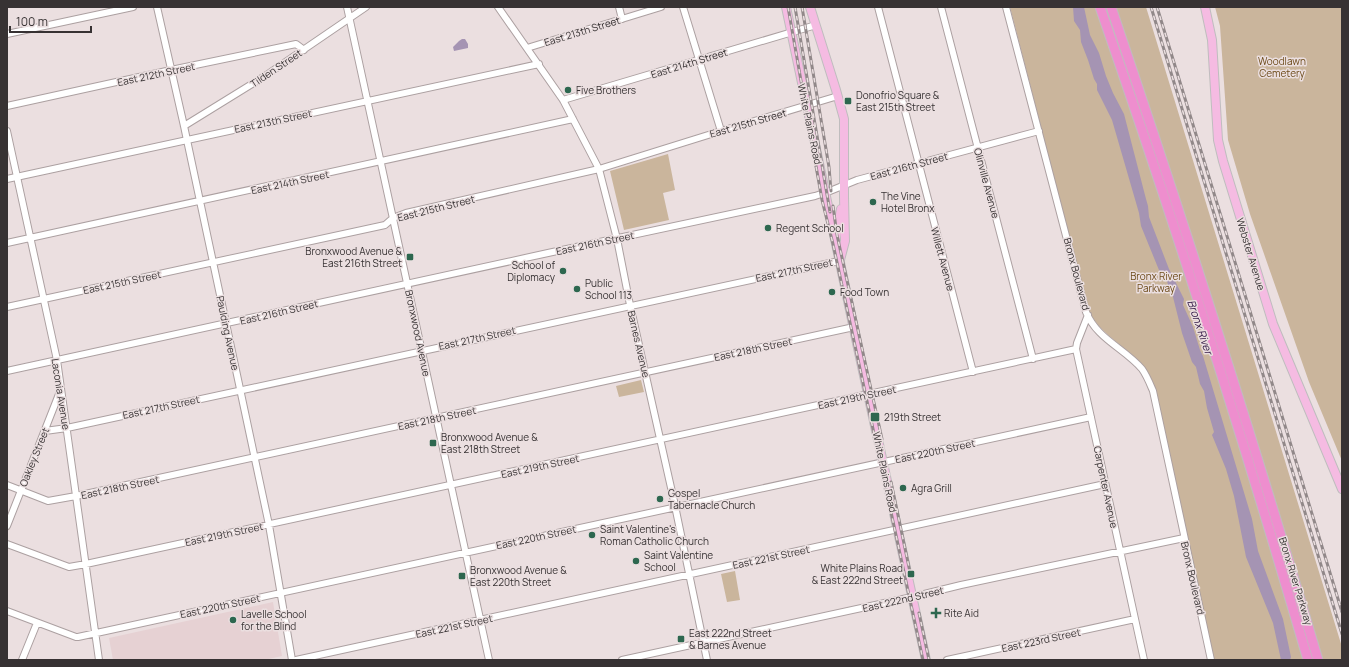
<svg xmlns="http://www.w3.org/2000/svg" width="1349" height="667" font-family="Manrope,sans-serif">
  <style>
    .built { fill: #e6d1d3 }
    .green { fill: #cab59c }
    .water { fill: #a594b3 }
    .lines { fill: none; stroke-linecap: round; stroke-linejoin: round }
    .minor-casing { stroke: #aca0a1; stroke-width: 8 }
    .major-casing { stroke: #bfbdbe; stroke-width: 10 }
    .highway-casing { stroke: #bfbdbe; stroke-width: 11 }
    .minor { stroke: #fff; stroke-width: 6 }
    .major { stroke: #f5bbe2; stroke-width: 8 }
    .highway { stroke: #ee8ece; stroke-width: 9 }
    .rail-casing { stroke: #918889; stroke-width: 3 }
    .rail { stroke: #ebdfe0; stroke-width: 1.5; stroke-dasharray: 4.5; stroke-linecap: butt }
    .poi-dot { fill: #2d674f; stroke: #ebdfe0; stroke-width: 1.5 }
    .labels { text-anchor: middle; stroke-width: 3; stroke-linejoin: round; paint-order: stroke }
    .street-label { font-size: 10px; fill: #373233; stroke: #ebdfe0 }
    .park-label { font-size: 10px; fill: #6d4b1a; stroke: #ebdfe0 }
    .poi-label { font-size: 10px; fill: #373233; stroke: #ebdfe0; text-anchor: start }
    .water-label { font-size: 11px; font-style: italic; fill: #3a214c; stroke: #ebdfe0 }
  </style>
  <rect width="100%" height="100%" fill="#ebdfe0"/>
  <path class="built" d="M273 602 282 656 264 660H113L109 638Z"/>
  <path class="green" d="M1010 7H1146L1342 647V660H1214L1147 372C1143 367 1138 361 1133 356 1117 341 1097 330 1088 309Z
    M1215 7H1342V461L1309 382 1250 214 1228 140 1220 26Z
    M668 154 675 190 663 193 669 220 624 230 610 171Z
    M641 380 644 392 619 397 616 386Z
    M735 571 740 600 727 602 721 574Z"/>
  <path class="water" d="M1073 7H1084L1090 35 1099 53 1106 76 1113 93 1124 114 1146 199 1148 206 1149 217 1169 269 1184 299 1183 305 1193 327 1200 350 1203 356 1252 519 1258 551 1283 619 1291 657 1290 660H1281L1273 623 1246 557 1234 496 1226 469 1212 435 1214 432 1207 408 1204 391 1200 384 1196 367 1192 362 1182 333 1173 297 1170 292 1167 281 1161 275 1141 226 1139 213 1112 120 1097 90V84L1094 79 1088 60 1081 42 1080 30 1074 21Z
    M462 39H465L468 44V48L454 51 453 47 459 41Z"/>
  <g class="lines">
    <defs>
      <path id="minor" d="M157 7 184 126 269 525 292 660
        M347 7 489 660
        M498 7 563 100 599 169 617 239 630 305 674 501 707 660
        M619 7 622 19
        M683 7 721 131
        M878 7 973 372
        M941 7 1033 359
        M1006 7 1086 312C1097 339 1124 348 1142 369 1147 376 1150 384 1153 391L1211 660
        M7 34 133 7
        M527 48 661 7
        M563 100 816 25
        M7 106 171 70 296 44 304 50
        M184 126 265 76 366 7
        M7 131 57 360 99 660
        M7 179 539 64
        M7 243 573 119
        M7 307 385 225 393 218 406 213 599 169 721 131 838 96
        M1088 315 1077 343 1076 349 1144 660
        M7 371 548 253 815 196 830 191 857 180 1039 131
        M45 431 67 428 839 261
        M7 485 48 501 76 496 854 327
        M7 526 61 389
        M7 544 69 567 86 564 1076 349
        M7 611 76 637H78L1091 417
        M22 660 37 623
        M296 660 1105 484
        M622 660 912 597 961 585 1184 538
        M947 660 1135 619"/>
      <path id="major" d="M786 7 858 348 926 660
        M810 7 836 90 844 119V197L845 241 840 260
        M1205 7 1212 40 1218 140 1223 161 1273 324 1342 489
        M836 237 841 209"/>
      <path id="highway" d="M1100 7C1175 223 1244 441 1308 660
        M1111 7C1184 223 1254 441 1318 660"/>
    </defs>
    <use href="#minor" class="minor-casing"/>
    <use href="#major" class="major-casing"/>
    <use href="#highway" class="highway-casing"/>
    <use href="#minor" class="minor"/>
    <use href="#major" class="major"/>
    <use href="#highway" class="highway"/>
    <defs>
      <path id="rail" d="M788 7 822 200 833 244 923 660
        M795 7 830 212
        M802 7 829 167 831 191
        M1151 7 1342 634
        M1157 7 1342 612
        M833 206 837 235 882 439
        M891 482 910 572
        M919 613 929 660"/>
    </defs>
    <use href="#rail" class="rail-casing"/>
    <use href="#rail" class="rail"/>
  </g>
  <g class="poi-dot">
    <circle cx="568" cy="90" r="4"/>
    <rect x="844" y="97" width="8" height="8" rx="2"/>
    <circle cx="873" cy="202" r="4"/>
    <circle cx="768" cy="228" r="4"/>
    <rect x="406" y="253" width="8" height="8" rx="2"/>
    <circle cx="563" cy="271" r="4"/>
    <circle cx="577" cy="289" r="4"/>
    <circle cx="832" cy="292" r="4"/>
    <rect x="870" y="412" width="10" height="10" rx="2"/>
    <rect x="429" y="439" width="8" height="8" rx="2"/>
    <circle cx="903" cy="488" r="4"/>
    <circle cx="660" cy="499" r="4"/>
    <circle cx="592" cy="535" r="4"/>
    <circle cx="636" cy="561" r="4"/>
    <rect x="907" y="570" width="8" height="8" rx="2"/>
    <rect x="458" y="572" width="8" height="8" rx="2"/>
    <path d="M934 607h4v4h4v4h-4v4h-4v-4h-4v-4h4z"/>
    <circle cx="233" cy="620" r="4"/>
    <rect x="677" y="635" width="8" height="8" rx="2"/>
  </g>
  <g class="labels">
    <g class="street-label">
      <text transform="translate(582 31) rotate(-17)" y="4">East 213th Street</text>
      <text transform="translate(689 63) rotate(-17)" y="4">East 214th Street</text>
      <text transform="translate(276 68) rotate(-34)" y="4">Tilden Street</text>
      <text transform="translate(156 74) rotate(-12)" y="4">East 212th Street</text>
      <text transform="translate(273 121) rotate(-12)" y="4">East 213th Street</text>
      <text transform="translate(748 123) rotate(-16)" y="4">East 215th Street</text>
      <text transform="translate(810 124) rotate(78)" y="4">White Plains Road</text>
      <text transform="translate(909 166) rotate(-15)" y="4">East 216th Street</text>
      <text transform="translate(290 182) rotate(-12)" y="4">East 214th Street</text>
      <text transform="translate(987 183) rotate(75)" y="4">Olinville Avenue</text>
      <text transform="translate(436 208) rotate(-14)" y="4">East 215th Street</text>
      <text transform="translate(595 243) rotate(-12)" y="4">East 216th Street</text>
      <text transform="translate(1251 254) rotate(73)" y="4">Webster Avenue</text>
      <text transform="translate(943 259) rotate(75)" y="4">Willett Avenue</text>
      <text transform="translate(794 270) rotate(-12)" y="4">East 217th Street</text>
      <text transform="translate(1077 274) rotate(75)" y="4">Bronx Boulevard</text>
      <text transform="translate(122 282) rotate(-12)" y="4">East 215th Street</text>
      <text transform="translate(279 312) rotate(-13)" y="4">East 216th Street</text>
      <text transform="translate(228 333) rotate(78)" y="4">Paulding Avenue</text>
      <text transform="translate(418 333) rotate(78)" y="4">Bronxwood Avenue</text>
      <text transform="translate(477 338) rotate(-12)" y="4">East 217th Street</text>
      <text transform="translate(639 344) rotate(77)" y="4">Barnes Avenue</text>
      <text transform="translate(753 349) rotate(-12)" y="4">East 218th Street</text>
      <text transform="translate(61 394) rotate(81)" y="4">Laconia Avenue</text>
      <text transform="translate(857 397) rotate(-12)" y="4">East 219th Street</text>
      <text transform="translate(161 407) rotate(-12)" y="4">East 217th Street</text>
      <text transform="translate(437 418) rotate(-12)" y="4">East 218th Street</text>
      <text transform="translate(935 451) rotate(-12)" y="4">East 220th Street</text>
      <text transform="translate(34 457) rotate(-68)" y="4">Oakley Street</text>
      <text transform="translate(540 466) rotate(-12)" y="4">East 219th Street</text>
      <text transform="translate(885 472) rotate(78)" y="4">White Plains Road</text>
      <text transform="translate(120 487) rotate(-12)" y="4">East 218th Street</text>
      <text transform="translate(1106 487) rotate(78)" y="4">Carpenter Avenue</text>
      <text transform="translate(224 534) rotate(-12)" y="4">East 219th Street</text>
      <text transform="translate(536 537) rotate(-12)" y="4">East 220th Street</text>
      <text transform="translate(771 557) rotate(-12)" y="4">East 221st Street</text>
      <text transform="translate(1193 578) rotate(77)" y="4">Bronx Boulevard</text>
      <text transform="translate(1296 581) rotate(73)" y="4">Bronx River Parkway</text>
      <text transform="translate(903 599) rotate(-13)" y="4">East 222nd Street</text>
      <text transform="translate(220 606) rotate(-12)" y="4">East 220th Street</text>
      <text transform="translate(454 626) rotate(-12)" y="4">East 221st Street</text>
      <text transform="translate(1041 640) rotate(-12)" y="4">East 223rd Street</text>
    </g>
    <g class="park-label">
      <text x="1282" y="65">Woodlawn<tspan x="1282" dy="12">Cemetery</tspan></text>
      <text x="1156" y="280">Bronx River<tspan x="1156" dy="12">Parkway</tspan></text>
    </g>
    <g class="poi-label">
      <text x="576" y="94">Five Brothers</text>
      <text x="856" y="99">Donofrio Square &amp;<tspan x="856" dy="12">East 215th Street</tspan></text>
      <text x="881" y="200">The Vine<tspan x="881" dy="12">Hotel Bronx</tspan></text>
      <text x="776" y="232">Regent School</text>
      <text x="402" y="255" text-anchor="end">Bronxwood Avenue &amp;<tspan x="402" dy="12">East 216th Street</tspan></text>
      <text x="555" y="269" text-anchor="end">School of<tspan x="555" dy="12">Diplomacy</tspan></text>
      <text x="585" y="287">Public<tspan x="585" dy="12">School 113</tspan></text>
      <text x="840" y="296">Food Town</text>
      <text x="884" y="421">219th Street</text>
      <text x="441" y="441">Bronxwood Avenue &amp;<tspan x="441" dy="12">East 218th Street</tspan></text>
      <text x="911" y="492">Agra Grill</text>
      <text x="668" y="497">Gospel<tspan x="668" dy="12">Tabernacle Church</tspan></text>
      <text x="600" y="533">Saint Valentine's<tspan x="600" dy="12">Roman Catholic Church</tspan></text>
      <text x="644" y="559">Saint Valentine<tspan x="644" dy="12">School</tspan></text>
      <text x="903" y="572" text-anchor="end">White Plains Road<tspan x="903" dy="12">&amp; East 222nd Street</tspan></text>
      <text x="470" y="574">Bronxwood Avenue &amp;<tspan x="470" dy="12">East 220th Street</tspan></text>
      <text x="944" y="617">Rite Aid</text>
      <text x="241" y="618">Lavelle School<tspan x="241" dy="12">for the Blind</tspan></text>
      <text x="689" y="637">East 222nd Street<tspan x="689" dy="12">&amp; Barnes Avenue</tspan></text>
    </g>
    <g class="water-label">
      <text transform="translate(1200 327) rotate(71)" y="4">Bronx River</text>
    </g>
  </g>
  <rect width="1349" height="667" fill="none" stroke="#373233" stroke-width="16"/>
  <path d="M10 26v6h81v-6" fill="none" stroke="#373233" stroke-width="2"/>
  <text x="16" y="26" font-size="12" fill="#373233" stroke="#ebdfe0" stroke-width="3" paint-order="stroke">100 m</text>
</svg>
